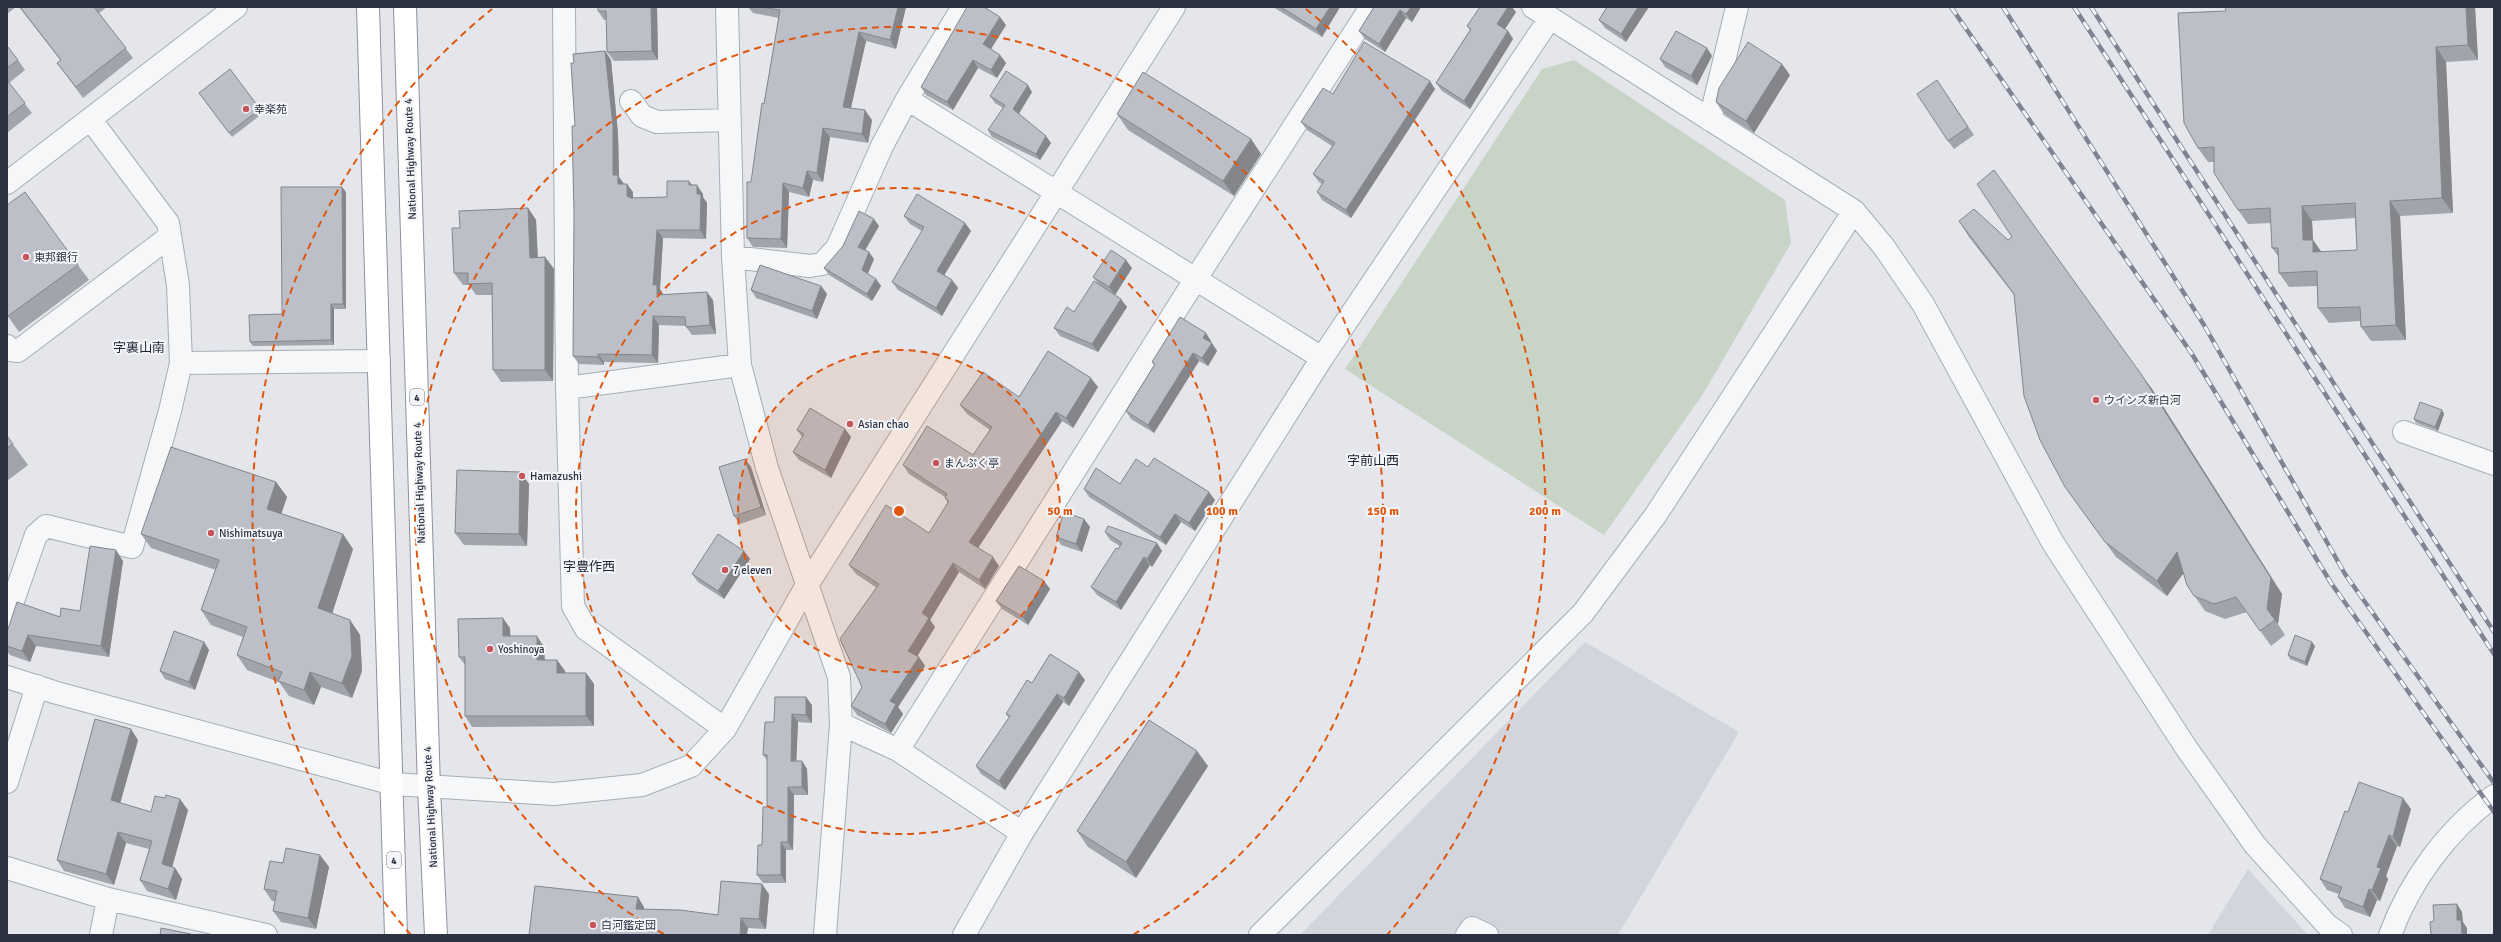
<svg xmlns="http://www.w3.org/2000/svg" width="2501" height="942" font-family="Signika,'Noto Sans JP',sans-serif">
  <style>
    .built { fill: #d2d5dc }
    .green { fill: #c8d4c6 }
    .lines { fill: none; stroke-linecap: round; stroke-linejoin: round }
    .minor-casing { stroke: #a9acb5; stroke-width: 24 }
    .highway-casing { stroke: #8d92a0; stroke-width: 24 }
    .minor { stroke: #f6f7f9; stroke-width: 22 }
    .highway { stroke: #fff; stroke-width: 22 }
    .rail-casing { stroke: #7f8493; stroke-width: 4.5 }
    .rail { stroke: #f4f5f8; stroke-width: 3; stroke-dasharray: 9; stroke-linecap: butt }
    .wall { fill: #a2a4ab; fill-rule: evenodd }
    .shaded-wall { fill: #84868b }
    .building { fill: #bcbfc7; stroke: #84868b; fill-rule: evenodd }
    .ring { fill: none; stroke: #df570f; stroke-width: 2; stroke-dasharray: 7 5 }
    .poi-dot { fill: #c4555a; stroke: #f4f5f8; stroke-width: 1.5 }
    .labels { text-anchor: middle; stroke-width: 4; stroke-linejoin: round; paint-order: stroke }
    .shield { fill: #f4f5f8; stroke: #696c79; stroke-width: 1 }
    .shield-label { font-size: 10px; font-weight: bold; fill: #2d3242 }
    .poi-label { font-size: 11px; fill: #2d3242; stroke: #f4f5f8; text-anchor: start }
    .street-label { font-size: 11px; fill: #2d3242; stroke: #f4f5f8 }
    .quarter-label { font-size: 13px; fill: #1f2333; stroke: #f4f5f8 }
    .centre { fill: #df570f; stroke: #f4f5f8; stroke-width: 2 }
    .ring-label { font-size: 12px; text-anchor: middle; font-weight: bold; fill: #df570f; stroke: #f4f5f8; stroke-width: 4; stroke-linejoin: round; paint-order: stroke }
  </style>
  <rect width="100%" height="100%" fill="#e4e6eb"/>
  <path class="built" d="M1585 642 1739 732 1618 935H1300Z
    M2248 869 2308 935H2208Z"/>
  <path class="green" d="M1574 60 1785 200 1791 243 1703 394 1604 535 1345 369 1542 69Z"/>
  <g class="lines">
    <defs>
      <path id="minor" d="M564 7 567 388 573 606 586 629 725 729
        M727 7 733 257 740 365 767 468 839 677 841 724 825 935
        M1533 7 1854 211 1884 247 1923 304 2053 543 2187 749 2255 845 2327 925 2341 935
        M907 99 1322 358
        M631 101 642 116 657 122 730 120
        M1710 120 1737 7
        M7 183 236 7
        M733 257 810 266 822 264 837 248 882 146 907 99 963 7
        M7 346 10 350 18 351 169 237
        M181 363 379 361
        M567 388 740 365
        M2404 432 2494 464
        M7 618 36 535 46 526 132 547 170 411 181 363 178 285 168 223 91 120
        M7 677 57 693 393 784 554 794 642 785 691 766 725 729 807 585 1174 7
        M841 724 898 750 1022 833
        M898 750 1195 280 1371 7
        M7 782 37 686
        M7 868 108 899 266 935
        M101 935 108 899
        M964 935 1022 833 1322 358 1550 18
        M1260 935 1583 613 1655 516 1854 211
        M1467 935 1472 928 1487 935
        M2390 935C2410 881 2447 830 2494 796"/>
      <path id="highway" d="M368 7 396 935
        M405 7 429 788 436 935"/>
    </defs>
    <use href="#minor" class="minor-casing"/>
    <use href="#highway" class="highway-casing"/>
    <use href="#minor" class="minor"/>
    <use href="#highway" class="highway"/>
    <defs>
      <path id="rail" d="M1951 7 2192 354 2331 583 2494 812
        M2003 7 2204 325 2345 574 2494 783
        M2074 7 2494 654
        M2091 7 2494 632"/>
    </defs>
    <use href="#rail" class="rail-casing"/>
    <use href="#rail" class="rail"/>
  </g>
  <path class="wall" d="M7 7H16L7 14Z
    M19 7H107L99 13 133 58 83 98 57 63 61 61Z
    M657 7 658 60 614 61 607 52V20H604L598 11Z
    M748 7H906L896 49 866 41 851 108 872 120 868 143 830 137 823 182 813 180 809 197 789 192 787 248 753 247 747 238 751 182 764 104 779 18 753 13Z
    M1273 7H1340L1322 37Z
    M1374 7H1421L1412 22 1406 18 1385 52 1365 39 1359 31Z
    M1607 7 1626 42 1605 28 1599 20Z
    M2475 7 2478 60 2446 62 2453 213 2400 216 2406 340 2371 341 2361 327 2360 321 2329 323 2318 308 2317 286 2289 287 2279 273 2278 256 2272 248 2271 223 2248 224 2238 210 2214 162H2208L2198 148 2226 11ZM2355 218 2357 250 2321 252 2313 240 2312 221Z
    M1516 12 1505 29 1508 31 1513 39 1470 109 1442 91 1436 83 1470 30 1467 26Z
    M1006 25 991 49 1000 55 1006 63 997 78 978 68 953 110 926 95 921 87Z
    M7 47 18 60 25 70 9 83 32 113 7 133Z
    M605 51 611 60 618 134 619 177 624 184 633 192V198L667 197 692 185 703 194V197L707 203 706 239 663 238 660 289 663 294V295L713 300 716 334 692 335 686 327V326L659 325 658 363 604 362V365L579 364 573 356 575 126 574 63Z
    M1712 56 1697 85 1665 67 1660 59Z
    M230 69 263 113 232 137 199 93Z
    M1790 75 1754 133 1724 114 1716 102Z
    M1937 80 1974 135 1954 149 1948 141Z
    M1435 89 1351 218 1322 200 1317 192 1322 184 1319 182 1313 174 1332 146 1307 130 1301 122 1333 94Z
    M1032 92 1019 114 1051 143 1040 160 992 137 988 130 1003 108 995 103 990 96Z
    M1117 114 1251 139 1261 154 1234 196 1128 130Z
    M346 192V309H334V345L253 346 250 342 282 314Z
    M7 205 78 265 89 280 19 332 7 315Z
    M528 208 536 220 538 257H545L554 269 553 381 501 382 493 370 492 295H476L469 285H463L454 273Z
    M904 216 965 223 971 231 944 275 952 280 958 288 942 316 898 290 892 282 922 231 910 224Z
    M1959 221 2152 389 2282 594 2278 624 2285 635 2271 646 2247 612 2225 619 2205 611 2187 585 2183 573 2167 596 2116 557 2076 502 2014 295 1969 237Z
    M879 226 865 250 874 259 868 274 876 279 881 286 872 301 829 275 824 268Z
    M1132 268 1115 295 1127 307 1098 352 1060 336 1054 328 1074 312 1099 285 1093 277Z
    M821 286 827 294 817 319 756 298 751 290Z
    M1211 341V343L1217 351 1208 366 1199 361 1154 433 1131 419 1126 411 1154 365 1152 362Z
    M1098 387 1073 428 1062 421 978 548 999 566 985 589 959 572 930 620 935 627 917 656 919 657 925 666 898 707 903 714 891 733 857 715 851 706 862 687 877 588 856 574 849 565 929 533 948 503 945 498V497L909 474 903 465 973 455 990 430 967 414 960 405Z
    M2442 410 2444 414 2438 431 2416 423 2414 419Z
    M845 429 851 437 831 478 799 460 793 452 802 437 797 430Z
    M7 436 28 465 7 481Z
    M745 459 751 467 766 515 740 524 734 516Z
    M1148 467 1215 500 1195 531 1181 522 1166 545 1089 497 1084 489 1120 484Z
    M520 472 529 484 527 546 464 545 455 533Z
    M276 482 287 497 281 513 353 549 332 614 350 620 360 635 362 671 352 698 321 687 314 705 289 696 279 682 247 670 237 655 243 637 211 625 201 610 216 570 151 548 141 534Z
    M1084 519 1090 527 1082 552 1061 545 1056 537Z
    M1105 532 1162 551 1152 567 1150 565 1121 610 1097 595 1091 587 1120 546 1110 540Z
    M744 551 750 559 724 599 698 582 692 574Z
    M123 561 109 657 36 646 30 662 10 655 7 651V632L80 611Z
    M1044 581 1050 589 1028 625 1002 609 996 601Z
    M510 628V636L544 647 545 660H557L565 671V673H586L594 684V726L472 727 465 716V665L459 657Z
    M204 642 209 650 195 690 165 679 160 671Z
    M2315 646 2307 666 2290 659 2288 655Z
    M1085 680 1069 706 1063 702 1005 790 981 774 976 766 1009 718 1006 714 1032 683Z
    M812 705V723L798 722 796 761H802L807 769 808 795H794L793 850H786V883H763L757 875 767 807V760L763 755 774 722Z
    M138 740 120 803 151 812 188 810 172 867 175 868 182 879 176 900 147 891 140 880 149 849 126 843 114 885 64 871 57 860Z
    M1208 766 1136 878 1088 847 1077 831Z
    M2411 809 2400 847 2397 846 2386 876 2388 879 2380 901 2377 900 2370 917 2345 908 2338 897 2339 894 2327 890 2320 879 2348 812Z
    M320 855 329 867 316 929 281 922 273 911 275 901H272L264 889 283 863Z
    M769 894 766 929 748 928 529 935 644 907V909L718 915Z"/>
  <path class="shaded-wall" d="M651 7H657L658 60 652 51Z
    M898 7H906L896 49 890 40Z
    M1330 7H1340L1322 37 1316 29Z
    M1411 7H1421L1412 22 1406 14Z
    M1508 7H1512L1516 12 1503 32 1497 24Z
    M1638 7H1649L1626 42 1621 34Z
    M2466 7H2475L2478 60 2468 45Z
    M1400 10 1406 18 1385 52 1379 44Z
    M1000 17 1006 25 989 52 983 44Z
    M1508 31 1513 39 1470 109 1464 101Z
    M859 32 866 41 849 116 843 107Z
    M2436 47 2446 62 2453 213 2442 198Z
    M1707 48 1712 56 1697 85 1691 76Z
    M605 51 611 60 618 134 619 177 624 184H618L613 175Z
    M1000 55 1006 63 997 78 991 70Z
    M973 60 978 68 953 110 947 102Z
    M1782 64 1790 75 1754 133 1746 121Z
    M1430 81 1435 89 1351 218 1346 210Z
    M1028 85 1032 92 1017 116 1013 109Z
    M865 110 872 120 868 143 862 134Z
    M823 128 830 137 823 182 817 173Z
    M1046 136 1051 143 1040 160 1036 154Z
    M1251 139 1261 154 1234 196 1223 181Z
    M807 171 813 180 809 197 803 188Z
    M689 181 695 189 689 185Z
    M783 183 789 192 787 248 781 239Z
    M627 184 633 192V205L627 196Z
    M697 185 703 194V197L707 203 706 239 700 230 697 194Z
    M342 187 346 192V309L343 304Z
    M2390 201 2400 216 2406 340 2396 325Z
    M2302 206 2312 221 2313 240 2323 254V266L2303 240Z
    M528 208 536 220 538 269 530 258Z
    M874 219 879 226 863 254 858 247Z
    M965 223 971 231 942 279 937 271Z
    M657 230 663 238 660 289 663 294V304L657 295 653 285Z
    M869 252 874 259 866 277 862 270Z
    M545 257 554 269 553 381 545 370Z
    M1126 260 1132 268 1115 295 1109 287Z
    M876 279 881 286 872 301 867 294Z
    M952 280 958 288 942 316 936 308Z
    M821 286 827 294 817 319 812 311Z
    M707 292 713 300 716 334 710 325Z
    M1121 299 1127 307 1098 352 1092 344Z
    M331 304 334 309V345L331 340Z
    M653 316 659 325 658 363 652 355Z
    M1206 333 1211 341 1209 346 1203 338Z
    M1212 343 1217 351 1208 366 1202 358Z
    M1193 353 1199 361 1154 433 1148 425Z
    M598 354 604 362V365L598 357Z
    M2141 374 2152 389 2282 594 2278 624 2267 609Z
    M1091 378 1098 387 1073 428 1066 418Z
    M2442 410 2444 414 2438 431 2435 427Z
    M1056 412 1062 421 976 551 969 542Z
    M845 429 851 437 831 478 825 470Z
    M745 459 751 467 766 515 761 507Z
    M520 472 529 484 527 546 519 534Z
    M276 482 287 497 278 524 267 509Z
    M1209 492 1215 500 1195 531 1189 523Z
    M1175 514 1181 522 1166 545 1160 537Z
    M1084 519 1090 527 1082 552 1076 544Z
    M343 534 353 549 329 623 318 608Z
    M1157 543 1162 551 1152 567 1147 559Z
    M116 550 123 561 109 657 101 646Z
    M744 551 750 559 724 599 718 591Z
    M2177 552 2188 567 2167 596 2157 581Z
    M993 557 999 566 985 589 979 580Z
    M1144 557 1150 565 1121 610 1116 602Z
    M953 563 959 572 930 620 935 627 915 660 908 651 922 613Z
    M1044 581 1050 589 1028 625 1023 617Z
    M503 618 510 628 511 647 503 636Z
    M350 620 360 635 362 671 352 698 342 683Z
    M28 635 36 646 30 662 22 651Z
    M537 636 544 647 545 671 537 660Z
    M204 642 209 650 195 690 189 682Z
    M2312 642 2315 646 2307 666 2305 662Z
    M919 657 925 666 898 707 903 714 891 733 885 724 890 701Z
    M557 660 565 671V683L557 673Z
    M310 672 321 687 314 705 304 690Z
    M1079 672 1085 680 1069 706 1064 698Z
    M586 673 594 684V726L586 716Z
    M1057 694 1063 702 1005 790 999 781Z
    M806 697 812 705V723L806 715Z
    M792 714 798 722 796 769 791 761Z
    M131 729 138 740 118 811 111 800Z
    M1197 751 1208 766 1136 878 1126 862Z
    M802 761 807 769 808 795 802 787Z
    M788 787 794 795 793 850 788 842Z
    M2403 798 2411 809 2400 847 2393 837Z
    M180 799 188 810 170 875 162 864Z
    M118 832 126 843 114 885 106 874Z
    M2389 835 2397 846 2386 876 2388 879 2380 901 2372 890 2377 867Z
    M781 842 786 850V883L781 875Z
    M320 855 329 867 316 929 308 918Z
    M175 868 182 879 176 900 168 889Z
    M762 884 769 894 766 929 759 919Z
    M2369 889 2377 900 2370 917 2363 907Z
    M638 897 644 907 643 919 636 909Z
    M2457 904 2462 912 2463 922 2467 928V935H2462L2457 920Z
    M741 918 748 928 747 935H740Z"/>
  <path class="building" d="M20 7H94L126 48 76 87 57 63 61 60Z
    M598 7H651L652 51 607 52 606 11H598Z
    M761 7H898L890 40 859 32 843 107 865 110 862 134 823 128 817 173 807 171 803 188 783 183 781 239 747 238V182H751L762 103 764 104 780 10Z
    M967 7H984L1000 17 983 44 1000 55 991 70 973 60 947 102 921 87Z
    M1281 7H1330L1316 29Z
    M1374 7H1411L1406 14 1400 10 1379 44 1359 31Z
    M1480 7H1508L1497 24 1508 31 1464 101 1436 83 1471 29 1467 26Z
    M1607 7H1638L1621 34 1599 20Z
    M2225 7H2466L2468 45 2436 47 2442 198 2390 201 2396 325 2361 327 2360 307 2318 308 2317 271 2279 273 2278 248H2272L2270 208 2238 210 2214 173V147L2198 148 2184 123 2178 13 2226 11ZM2355 203 2357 250 2313 252V240H2303L2302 206Z
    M1676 31 1707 48 1691 76 1660 59Z
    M1364 42 1430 81 1346 210 1317 192 1324 181 1313 174 1335 143 1301 122 1323 88 1333 94Z
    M1748 42 1782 64 1746 121 1716 102 1719 88Z
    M7 47H8L18 60 7 68Z
    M605 51 613 126V175H618V184H627V196L631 198 667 197V181H689V185H697V194H701L700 230H657L653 285H657V295L707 292 710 325 686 327 685 317 653 316 652 355 598 354V357L573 356 574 213 572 126H575L571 63H574L573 54Z
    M230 69 260 109 229 133 199 93Z
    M1006 71 1028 85 1013 109 1046 136 1036 154 988 130 1005 105 990 96Z
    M1143 72 1251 139 1223 181 1117 114Z
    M7 80 25 103 7 117Z
    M1937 80 1968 127 1948 141 1917 94Z
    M1994 170 2141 374 2271 578 2267 609 2275 620 2260 631 2236 597 2214 604 2194 596 2187 585 2177 552 2157 581 2105 542 2065 487 2040 440 2024 396 2014 294 1959 221 1974 209 2008 240 2012 237 1977 184Z
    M281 187H342L343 304H331V340L250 342 249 315 282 314Z
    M25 192 78 265 8 316 7 314V205Z
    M917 194 965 223 937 271 952 280 936 308 892 282 924 227 904 216Z
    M528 208 530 258 545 257V370H493L492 283 468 284V273H454L452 228H460L459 211Z
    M859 211 874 219 858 247 869 252 862 270 876 279 867 294 824 268 843 246Z
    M1111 250 1126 260 1109 287 1093 277Z
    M760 265 821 286 812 311 751 290Z
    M1094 281 1121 299 1092 344 1054 328 1067 307 1074 312Z
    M1180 317 1206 333 1203 338 1212 343 1202 358 1193 353 1148 425 1126 411 1155 364 1152 362Z
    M1048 351 1091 378 1066 418 1056 412 969 542 993 557 979 580 953 563 922 613 929 618 908 651 919 657 890 701 896 704 885 724 851 706 862 687 840 639 879 584 849 565 886 505 929 533 949 501 945 498 947 494 903 465 927 426 973 455 992 427 960 405 983 372 1019 397Z
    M2420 402 2442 410 2435 427 2414 419Z
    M810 408 845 429 825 470 793 452 804 434 797 430Z
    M7 436 13 444 7 448Z
    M171 447 276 482 267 509 343 534 318 608 350 620 352 656 342 683 310 672 304 690 278 681 282 672 237 655 247 627 201 610 219 560 141 534Z
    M1154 458 1209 492 1189 523 1175 514 1160 537 1084 489 1096 468 1120 484 1136 459 1148 467Z
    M745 459 761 507 734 516 719 467Z
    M457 470 520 472 519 534 455 533Z
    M1064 512 1084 519 1076 544 1056 537Z
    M1108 526 1157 543 1147 559 1144 557 1116 602 1091 587 1116 548 1118 549 1122 543 1105 532Z
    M718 534 744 551 718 591 692 574Z
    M90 546 116 550 101 646 28 635 22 651 7 646V632L17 602 60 617 61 608 80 611Z
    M1019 566 1044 581 1023 617 996 601Z
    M503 618V636H537V660H557V673H586V716H465V657H459L458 619Z
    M174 631 204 642 189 682 160 671Z
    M2295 635 2312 642 2305 662 2288 655Z
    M1050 654 1079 672 1064 698 1057 694 999 781 976 766 1010 716 1006 714 1027 680 1032 683Z
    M775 697H806V715L792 714 791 761H802V787H788V842H781V875H757L758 845H762L763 807H767V755H763L765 722H774Z
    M95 719 131 729 111 800 151 812 155 796 165 798 166 795 180 799 162 864 175 868 168 889 140 880 152 841 118 832 106 874 57 860Z
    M1149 720 1197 751 1126 862 1077 831Z
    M2359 782 2403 798 2393 837 2389 835 2377 867 2381 868 2372 890 2369 889 2363 907 2338 897 2342 887 2320 879 2345 811 2348 812Z
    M286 848 320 855 308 918 273 911 277 891 264 889 270 861 283 863Z
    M721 881 762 884 759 919 741 918 740 935H529L535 886 638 897 636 909 680 910 718 915Z
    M2457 904V920H2461L2462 935H2431L2430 922 2434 921 2433 905Z
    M161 928 191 934V935H160Z"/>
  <circle cx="899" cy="511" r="161" fill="#df570f" fill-opacity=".12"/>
  <g class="ring">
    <circle cx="899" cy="511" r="161"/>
    <circle cx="899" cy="511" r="323"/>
    <path d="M664 934A484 484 0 1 1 1134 934"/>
    <path d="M411 935A646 646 0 0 1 492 9M1306 9A646 646 0 0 1 1387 935"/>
  </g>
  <g class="poi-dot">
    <circle cx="246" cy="109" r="4"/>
    <circle cx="26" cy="257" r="4"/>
    <circle cx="2096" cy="400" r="4"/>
    <circle cx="850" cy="424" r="4"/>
    <circle cx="936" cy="463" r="4"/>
    <circle cx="522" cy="476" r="4"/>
    <circle cx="211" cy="533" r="4"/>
    <circle cx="725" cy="570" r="4"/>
    <circle cx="490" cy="649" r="4"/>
    <circle cx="593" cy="925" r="4"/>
  </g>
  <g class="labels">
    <g class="shield">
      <rect x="410" y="389" width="14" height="16" rx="3"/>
      <rect x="387" y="852" width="14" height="16" rx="3"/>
    </g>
    <g class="shield-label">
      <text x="417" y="401">4</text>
      <text x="394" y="864">4</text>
    </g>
    <g class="poi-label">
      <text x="254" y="113">幸楽苑</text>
      <text x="34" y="261">東邦銀行</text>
      <text x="2104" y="404">ウインズ新白河</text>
      <text x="858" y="428">Asian chao</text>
      <text x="944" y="467">まんぷく亭</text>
      <text x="530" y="480">Hamazushi</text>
      <text x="219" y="537">Nishimatsuya</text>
      <text x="733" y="574">7 eleven</text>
      <text x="498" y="653">Yoshinoya</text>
      <text x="601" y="929">白河鑑定団</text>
    </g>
    <g class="street-label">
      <text transform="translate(410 159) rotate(-92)" y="4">National Highway Route 4</text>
      <text transform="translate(419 483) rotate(-92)" y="4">National Highway Route 4</text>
      <text transform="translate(430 807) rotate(-93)" y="4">National Highway Route 4</text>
    </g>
    <g class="quarter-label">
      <text x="139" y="352">字裏山南</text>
      <text x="1373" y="465">字前山西</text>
      <text x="589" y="571">字豊作西</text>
    </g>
  </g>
  <circle cx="899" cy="511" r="6" class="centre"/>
  <g class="ring-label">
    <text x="1060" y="515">50 m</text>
    <text x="1222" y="515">100 m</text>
    <text x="1383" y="515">150 m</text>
    <text x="1545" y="515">200 m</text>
  </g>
  <rect width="2501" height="942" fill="none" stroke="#2d3242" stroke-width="16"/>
</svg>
